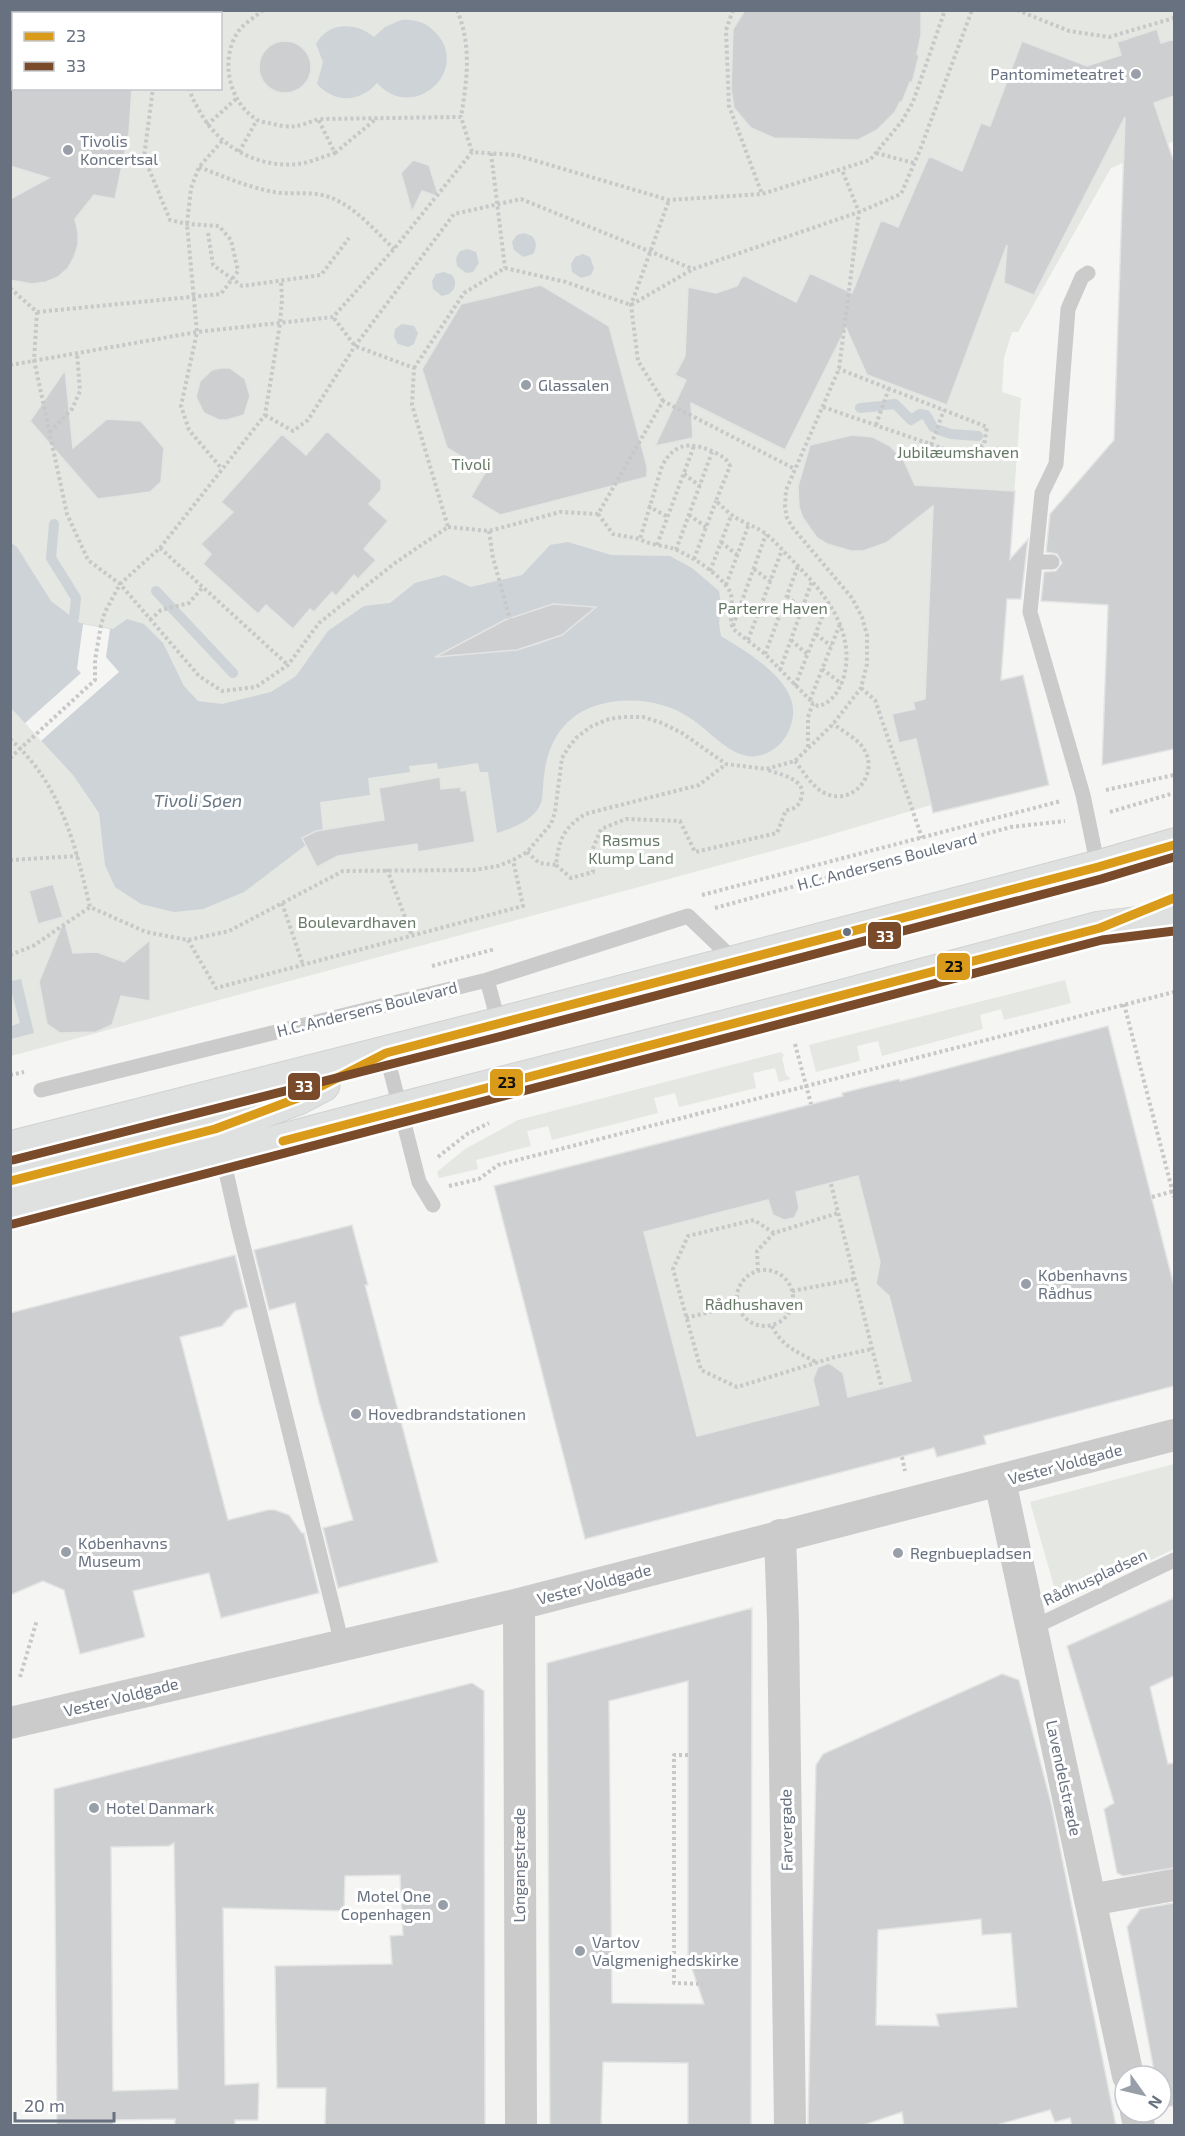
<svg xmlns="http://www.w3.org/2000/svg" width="1185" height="2136" font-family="'Exo 2',sans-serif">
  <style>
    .green { fill: #e4e7e2; fill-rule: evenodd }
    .water { fill: #ced3d7; fill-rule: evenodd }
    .pier { fill: #f5f5f4 }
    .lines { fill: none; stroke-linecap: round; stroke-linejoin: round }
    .stream { stroke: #ced3d7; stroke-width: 10 }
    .building { fill: #cecfd0; stroke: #e4e4e4; stroke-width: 1.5; fill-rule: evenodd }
    .secondary-casing { stroke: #d1d1d2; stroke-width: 35 }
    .path { stroke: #c8c8c9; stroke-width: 4; stroke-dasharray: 3 3; stroke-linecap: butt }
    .lane { stroke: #cbcbcc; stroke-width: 15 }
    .street { stroke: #cbcbcc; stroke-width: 32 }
    .secondary { stroke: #dfe0e0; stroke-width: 33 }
    .bus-1-casing { stroke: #fff; stroke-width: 14 }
    .bus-2-casing { stroke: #fff; stroke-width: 14 }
    .bus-1 { stroke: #da9b1a; stroke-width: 9 }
    .bus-2 { stroke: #7a4b2a; stroke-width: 9 }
    .poi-dot { fill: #999fa9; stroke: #fff; stroke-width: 2 }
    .bus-dot { fill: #687180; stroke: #fff; stroke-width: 2 }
    .labels { text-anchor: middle; stroke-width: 6; stroke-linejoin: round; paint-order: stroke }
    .poi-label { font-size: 16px; fill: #687180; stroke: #fff; text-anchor: start }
    .park-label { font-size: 16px; fill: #667866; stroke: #fff }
    .street-label { font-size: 16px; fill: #687180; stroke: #fff }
    .water-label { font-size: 18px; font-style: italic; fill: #697784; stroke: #fff }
    .line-badge { stroke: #fff; stroke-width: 2 }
    .badge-label { font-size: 16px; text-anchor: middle; font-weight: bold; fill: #fff }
    .pale-badge-label { font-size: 16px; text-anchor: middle; font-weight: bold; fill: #111 }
  </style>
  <rect width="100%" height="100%" fill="#f5f5f4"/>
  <path class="green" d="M11 11H1174V141L1111 168 1018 332H1012L1004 358 1002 392 1021 398 1001 680 1023 675 1049 785 933 813 931 805 806 842 11 1056ZM14 14H220V88H14Z
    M1065 980 1071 1003 1004 1020 1001 1009 980 1015 983 1029 882 1056 878 1041 857 1046 860 1061 816 1072 809 1045Z
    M781 1052 784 1055 782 1058 786 1075 791 1079 779 1082 775 1068 753 1073 756 1088 679 1107 675 1093 654 1098 658 1113 552 1140 548 1126 527 1131 531 1146 476 1160 478 1169 439 1178 437 1172 465 1149 518 1120Z
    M864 1175C865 1212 875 1243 884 1279 893 1315 900 1347 917 1380L848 1397 843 1373 829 1363 818 1367 813 1379 819 1405 697 1436 644 1232 768 1200 773 1215 784 1220 794 1218 799 1208 796 1192Z
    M1174 1464V1549L1059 1604 1030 1502Z"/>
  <path class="water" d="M401 20C414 19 426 22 435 32 472 69 414 124 377 83 360 103 334 103 317 84L323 62 316 44C328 21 357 22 374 37L385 27Z
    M524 233 532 236C537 242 537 247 533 254L523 257 514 250 512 242 517 235Z
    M468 249 476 252 479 263 473 272 466 273 457 266 456 258 460 251Z
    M583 254 590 257 594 268 591 275 581 278 572 272 571 264 575 257Z
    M444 272 452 275C457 282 456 289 449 294L442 296 433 289 432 281 436 274Z
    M402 324 414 326 418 333 414 344 408 347 398 344 394 337 395 329Z
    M10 542 17 547 51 601 80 623 113 629 127 619 144 624 163 643 184 686 198 701 222 704 271 692 296 676 328 631 364 606 390 603 415 583 445 575 471 587 522 575 550 545 568 542 611 555 670 556 692 568 719 591 721 604 719 623 721 636C748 653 802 683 792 721 790 730 786 738 779 745 743 776 718 736 690 718 661 698 617 695 585 710 559 723 547 748 544 776 543 784 543 796 541 803 534 821 512 828 497 833L488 772H480L478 763 438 769 437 763 409 766 410 772 368 778 370 795 320 802 323 832 244 892 203 909 174 912 141 904 115 887 105 865 99 813 73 775 11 708ZM583 612C562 648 500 657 461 648L481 632 505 620Z
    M21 979 34 1033 11 1039V1026L20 1023 12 994H11V981Z"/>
  <path class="pier" d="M83 624 110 629 106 657 119 672 41 741 25 723 81 673 77 669Z"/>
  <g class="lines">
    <path class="stream" d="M885 405 895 404 911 420 920 414 926 415 933 427
      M860 408 881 406
      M939 430 951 434 978 436
      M54 524 51 558 76 598 74 618
      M156 591 233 673"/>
  </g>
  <path class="building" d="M745 10H921V35L917 54 919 56 912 83 910 82 902 102H900L895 112 877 130 858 140 774 138 751 128 734 108 731 89 733 29Z
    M1157 29 1161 43 1174 39V96L1154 103 1174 162V749L1102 765 1108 605 1041 601 1044 572 1056 571 1062 563 1057 554 1046 552 1050 514 1114 440 1125 117 1034 295 1004 283 1007 245 947 405 867 375 846 328 785 450 691 403 693 438 655 446 686 380 675 375 685 356 688 287 716 293 737 286 743 275 796 302 810 273 852 293 881 220 898 227 929 156 962 171 981 123 990 126 1022 41 1087 66 1121 55 1117 42 1128 39V36L1130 38Z
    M259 67a26 26 0 1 1 52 0a26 26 0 1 1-52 0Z
    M10 88H132L129 133 115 199 94 195 75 219 78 232V245L74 257 68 268 58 277 46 282 32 284 10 280V199L49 178 10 166Z
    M413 160 429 165 439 197 422 191 412 212 401 173Z
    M541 285 609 326 647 466V477L500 515 471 497 486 471 447 448 422 369 461 304Z
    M221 368H230L245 379 250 396 244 415 227 420H219L204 413 196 397 200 381 212 370Z
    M65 370 73 448 107 419 141 421 164 448 161 482 150 492 98 499 30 421Z
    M327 431 381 480V490L369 504 388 521 364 549 376 560 358 579 354 575 336 596 332 592 314 612 310 609 293 629 266 605 258 614 203 564 211 554 201 544 233 512 221 502 282 434 306 455Z
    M852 435 873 437 890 446 904 461 915 485 1015 491 1010 559 1028 539 1021 599H1007L1001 680 1023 675 1049 785 933 813 916 739 899 743 892 714 915 709 913 702 925 699 933 506 886 543 863 551H851L827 544 817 538 803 518 799 507 798 486 810 445Z
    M553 604 596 607 562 635 517 650 435 657 505 620Z
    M440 777 441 789 461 787V791L466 790 475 842 418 852 417 844 370 851 338 856 317 867 302 838 316 831 384 820 379 788Z
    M53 884 63 917 38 924 29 891Z
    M64 920 73 953 97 952 124 962 150 940V1001L121 996 112 1025 96 1032 60 1033 47 1024 39 982Z
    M1108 1026 1174 1286V1386L984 1436 986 1444 937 1457 934 1448 585 1539 494 1186 843 1096 842 1093 862 1088 899 1079 900 1081ZM858 1176 880 1262 876 1284 889 1296 911 1381 848 1397 843 1373 829 1363 818 1367 813 1379 819 1405 697 1436 644 1232 768 1200 773 1215 784 1220 794 1218 799 1208 796 1192Z
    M352 1225 368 1285H365L438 1562 338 1588 323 1528 353 1520 319 1402 295 1303 269 1310 254 1250Z
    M235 1255 248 1307 235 1311 222 1326 180 1337 228 1520 268 1510H275L289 1515 302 1533H304L319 1593 221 1618 209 1573 133 1591 145 1637 80 1654 64 1590 43 1581 10 1595V1313Z
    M1174 1598V1676L1150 1687 1168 1764 1174 1763V1868L1123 1876 1117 1873 1104 1809 1114 1803 1067 1646Z
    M752 1608 751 2126H688V2063L603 2062 601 2126H550L547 1663ZM688 1681V1957L704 2004 612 2003 609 1701Z
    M1002 1674 1019 1680 1051 1803 1116 2126H1072L1070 2118 1055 2122 1050 2110 993 2126H904L902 2112 861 2126H808L816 1765 823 1754ZM981 1919 982 1935 1011 1933 1017 2007 936 2014 939 2026 876 2025 878 1930Z
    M472 1683 484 1691 485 2126H325L326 2088H277L275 1966 392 1964 390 1936 403 1935 400 1875 345 1876 344 1911 223 1908 225 2085 259 2083 258 2120H235V2126H175V2119L113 2120V2126H57L54 1789ZM174 1843 178 2089 113 2091 111 1847 169 1846Z
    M1174 1903V2106L1161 2107V2076H1155L1127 1927 1140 1909Z"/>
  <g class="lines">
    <defs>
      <path id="secondary" d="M10 1148 499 1024 1098 867 1174 845
        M10 1181 215 1129 298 1098 323 1085
        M10 1212 401 1109 787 1011 1100 928 1174 919"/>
    </defs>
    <use href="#secondary" class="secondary-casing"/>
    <path class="path" d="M152 10V14
      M263 10C256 16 247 22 241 28 219 54 227 101 256 119 259 122 265 122 269 123 291 129 298 127 318 119L461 117 472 152
      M457 10C472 46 467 80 461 117
      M733 10 726 30 729 106 762 194
      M1017 10 1069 31 1109 37 1174 18
      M198 14 200 10
      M189 88C191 96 195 103 199 110 218 147 261 171 304 163 314 161 325 156 335 153L318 119
      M207 125 237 98
      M222 141 199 167 191 188 187 224 197 332 181 406 189 430 222 469
      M239 152 257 120
      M335 153 377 118
      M491 153 505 268
      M876 153 914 163
      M199 167C222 176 245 186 269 191 289 196 310 190 329 197 355 206 375 231 394 249
      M208 233 213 265 242 286 321 275 349 238
      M10 288 37 312 34 360 67 514 88 560 120 584 199 676 222 691 256 687 288 665 319 623 395 563 448 527 412 405 414 368 355 346 333 317
      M37 312 221 294 238 271 231 240 219 226 187 224 170 220 144 157 153 88
      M10 365 197 332 333 317 394 249 472 152 516 155 669 200 762 194 870 160 902 121 913 102 945 10
      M414 368 464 293 505 268 566 282 631 305 693 269
      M663 401 638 361 631 305 669 200
      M823 407 965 456 984 445 987 427 839 369
      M265 415 293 431 308 420 355 346 454 214 521 199 693 269 859 212 901 194 920 150 972 10
      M876 425 889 388
      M50 432 72 409 80 391 77 353
      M931 445 944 410
      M684 474 700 486
      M648 506 668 517
      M598 514 613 534 640 539
      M689 515 706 527
      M448 527 489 531 560 512 598 514 663 401 795 469
      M489 531 493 558 510 619
      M721 542 737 555
      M657 545 694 446
      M160 548 288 665
      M676 550 712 452
      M694 559 716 501
      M754 569 771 582
      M710 571 731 516
      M726 585 749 524
      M787 596 802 609
      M150 620 161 610 189 603 203 587
      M733 626 766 534
      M816 634 831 646
      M748 640 782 550
      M791 640 807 654
      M765 654 798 566
      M822 669 842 684
      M780 670 812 581
      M795 686 828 602
      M861 688 875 700 922 838
      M810 700 840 624
      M10 739C61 784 75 844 90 907L146 932 188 940 229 931 343 871 474 870 498 866 513 860 527 852 551 824 555 812 562 758 568 748 577 737 592 726 609 719 623 717H643L662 723 682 733 726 764 766 769 795 761 833 724 861 688 867 664V635L862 617 852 598 793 528 787 518 785 507 786 490 839 369 859 212 842 170
      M808 747V717L813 703 818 706C832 703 840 690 844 676 856 629 822 590 792 560 783 551 775 541 766 534 756 526 743 523 733 516 727 512 722 506 716 501L730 466C727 459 723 457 716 453 693 442 675 441 662 466L640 539C649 545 661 545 671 548 688 553 723 576 730 592 735 604 728 617 733 629L765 654 813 703
      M10 758 95 680V660L101 625 105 612 120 584 160 548 265 415 280 324 282 299 281 280
      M795 761C804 772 813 789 827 794 853 805 878 775 865 751 859 739 844 732 833 724
      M1106 790 1174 775
      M1110 812 1174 793
      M527 852 539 863 556 865C559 839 563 829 585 814L699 785 726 764
      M10 860 78 856
      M556 865 571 878 593 872 592 851 601 829 626 819 680 821 695 852 777 833 786 810C793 810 799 806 801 799 808 779 781 775 768 770
      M387 869 412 936
      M702 895 1061 801
      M282 903 303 965
      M715 908 1011 827 1065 821
      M188 940 216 988 523 906 513 860
      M10 955 33 946 90 907
      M432 966 495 949
      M1124 1004 1174 1197
      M795 1044 811 1104
      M10 1075 24 1072
      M438 1157 467 1134 489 1123
      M831 1184 882 1388
      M449 1186 479 1179 498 1165 1174 992
      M1152 1197 1174 1191
      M774 1233 754 1220 688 1236 673 1269 701 1370 737 1387 835 1357 872 1349
      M737 1298a28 28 0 1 1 56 0a28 28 0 1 1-56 0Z
      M758 1271 757 1251 774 1233 838 1213
      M792 1291 855 1279
      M686 1318 737 1305
      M772 1326C781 1346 799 1353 818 1363
      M902 1457 905 1471
      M20 1677 37 1620
      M688 1755H674V1983L703 1984"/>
    <path class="lane" d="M1088 273 1082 277 1068 309 1056 464 1042 493 1030 612 1083 795 1098 867
      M1035 562H1052
      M487 980 499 1024
      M386 1053 419 1182 433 1205
      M41 1090 487 980 688 916 736 962
      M222 1154 238 1225 342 1644
      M1032 1628 1174 1560"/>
    <path class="street" d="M1000 1481 1128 2076
      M780 1535 783 1621 790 2126
      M519 1604 521 2126
      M10 1723 519 1604 1174 1435
      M1090 1900 1174 1885
      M1136 2112 1139 2126"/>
    <use href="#secondary" class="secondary"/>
    <defs>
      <path id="bus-1" d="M283 1141 1100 928 1174 898
        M10 1181 215 1129 298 1098 386 1053 1098 867 1174 845"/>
      <path id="bus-2" d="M13 1160 502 1036 1101 879 1174 857
        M13 1224 1102 940 1174 931"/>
    </defs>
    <use href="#bus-1" class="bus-1-casing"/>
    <use href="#bus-2" class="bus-2-casing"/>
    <use href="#bus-1" class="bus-1"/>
    <use href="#bus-2" class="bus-2"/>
  </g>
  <g class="poi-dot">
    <circle cx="1136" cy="74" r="6"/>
    <circle cx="68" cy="150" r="6"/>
    <circle cx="526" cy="385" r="6"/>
    <circle cx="1026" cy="1284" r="6"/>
    <circle cx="356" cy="1414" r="6"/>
    <circle cx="66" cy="1552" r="6"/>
    <circle cx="898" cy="1553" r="6"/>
    <circle cx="94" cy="1808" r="6"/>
    <circle cx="443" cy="1905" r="6"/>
    <circle cx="580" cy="1951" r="6"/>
  </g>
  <circle class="bus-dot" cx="847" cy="932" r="5"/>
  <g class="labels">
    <g class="poi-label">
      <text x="1124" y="80" text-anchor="end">Pantomimeteatret</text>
      <text x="80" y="147">Tivolis<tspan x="80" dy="18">Koncertsal</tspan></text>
      <text x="538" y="391">Glassalen</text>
      <text x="1038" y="1281">Københavns<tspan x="1038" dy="18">Rådhus</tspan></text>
      <text x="368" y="1420">Hovedbrandstationen</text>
      <text x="78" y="1549">Københavns<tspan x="78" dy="18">Museum</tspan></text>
      <text x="910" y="1559">Regnbuepladsen</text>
      <text x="106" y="1814">Hotel Danmark</text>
      <text x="431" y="1902" text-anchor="end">Motel One<tspan x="431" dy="18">Copenhagen</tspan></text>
      <text x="592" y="1948">Vartov<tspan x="592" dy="18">Valgmenighedskirke</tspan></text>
    </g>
    <g class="park-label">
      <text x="958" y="458">Jubilæumshaven</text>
      <text x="471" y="470">Tivoli</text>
      <text x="773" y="614">Parterre Haven</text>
      <text x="631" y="846">Rasmus<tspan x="631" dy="18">Klump Land</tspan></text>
      <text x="357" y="928">Boulevardhaven</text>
      <text x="754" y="1310">Rådhushaven</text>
    </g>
    <g class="street-label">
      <text transform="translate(887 861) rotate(-15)" y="6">H.C. Andersens Boulevard</text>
      <text transform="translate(367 1009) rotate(-14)" y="6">H.C. Andersens Boulevard</text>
      <text transform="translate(1065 1464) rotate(-15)" y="6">Vester Voldgade</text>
      <text transform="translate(1095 1577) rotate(-25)" y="6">Rådhuspladsen</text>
      <text transform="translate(594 1584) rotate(-15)" y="6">Vester Voldgade</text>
      <text transform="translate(121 1697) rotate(-14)" y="6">Vester Voldgade</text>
      <text transform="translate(1064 1778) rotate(78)" y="6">Lavendelstræde</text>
      <text transform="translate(786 1830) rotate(-91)" y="6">Farvergade</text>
      <text transform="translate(519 1865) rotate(-90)" y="6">Løngangstræde</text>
    </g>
    <g class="water-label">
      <text x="198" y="807">Tivoli Søen</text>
    </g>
  </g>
  <g class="line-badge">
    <rect x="867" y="921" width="35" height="29" rx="6" fill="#7a4b2a"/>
    <rect x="936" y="952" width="35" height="29" rx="6" fill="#da9b1a"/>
    <rect x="489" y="1068" width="35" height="29" rx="6" fill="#da9b1a"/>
    <rect x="287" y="1072" width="34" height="29" rx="6" fill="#7a4b2a"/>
  </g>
  <g class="badge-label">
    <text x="885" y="942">33</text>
    <text x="304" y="1092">33</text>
  </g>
  <g class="pale-badge-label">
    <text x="954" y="972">23</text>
    <text x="507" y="1088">23</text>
  </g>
  <rect width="1185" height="2136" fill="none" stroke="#687180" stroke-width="24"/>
  <rect x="12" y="12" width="210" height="78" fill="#ffffff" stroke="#c3c6cc" stroke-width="1.5"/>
  <rect x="24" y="32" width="30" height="9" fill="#da9b1a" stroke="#c3c6cc" stroke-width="1.5"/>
  <text x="66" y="42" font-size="18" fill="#687180">23</text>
  <rect x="24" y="62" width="30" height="9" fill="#7a4b2a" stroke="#c3c6cc" stroke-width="1.5"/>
  <text x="66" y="72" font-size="18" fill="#687180">33</text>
  <g transform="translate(1143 2094) rotate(124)"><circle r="28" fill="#ffffff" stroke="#c3c6cc" stroke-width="1.5"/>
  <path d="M0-4.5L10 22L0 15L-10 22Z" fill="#999fa9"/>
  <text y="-9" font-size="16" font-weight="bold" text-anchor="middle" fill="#687180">N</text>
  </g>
  <path d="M15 2112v9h99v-9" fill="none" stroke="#687180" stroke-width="3"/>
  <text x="24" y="2112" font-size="18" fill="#687180" stroke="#ffffff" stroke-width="4.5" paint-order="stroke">20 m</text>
</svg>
